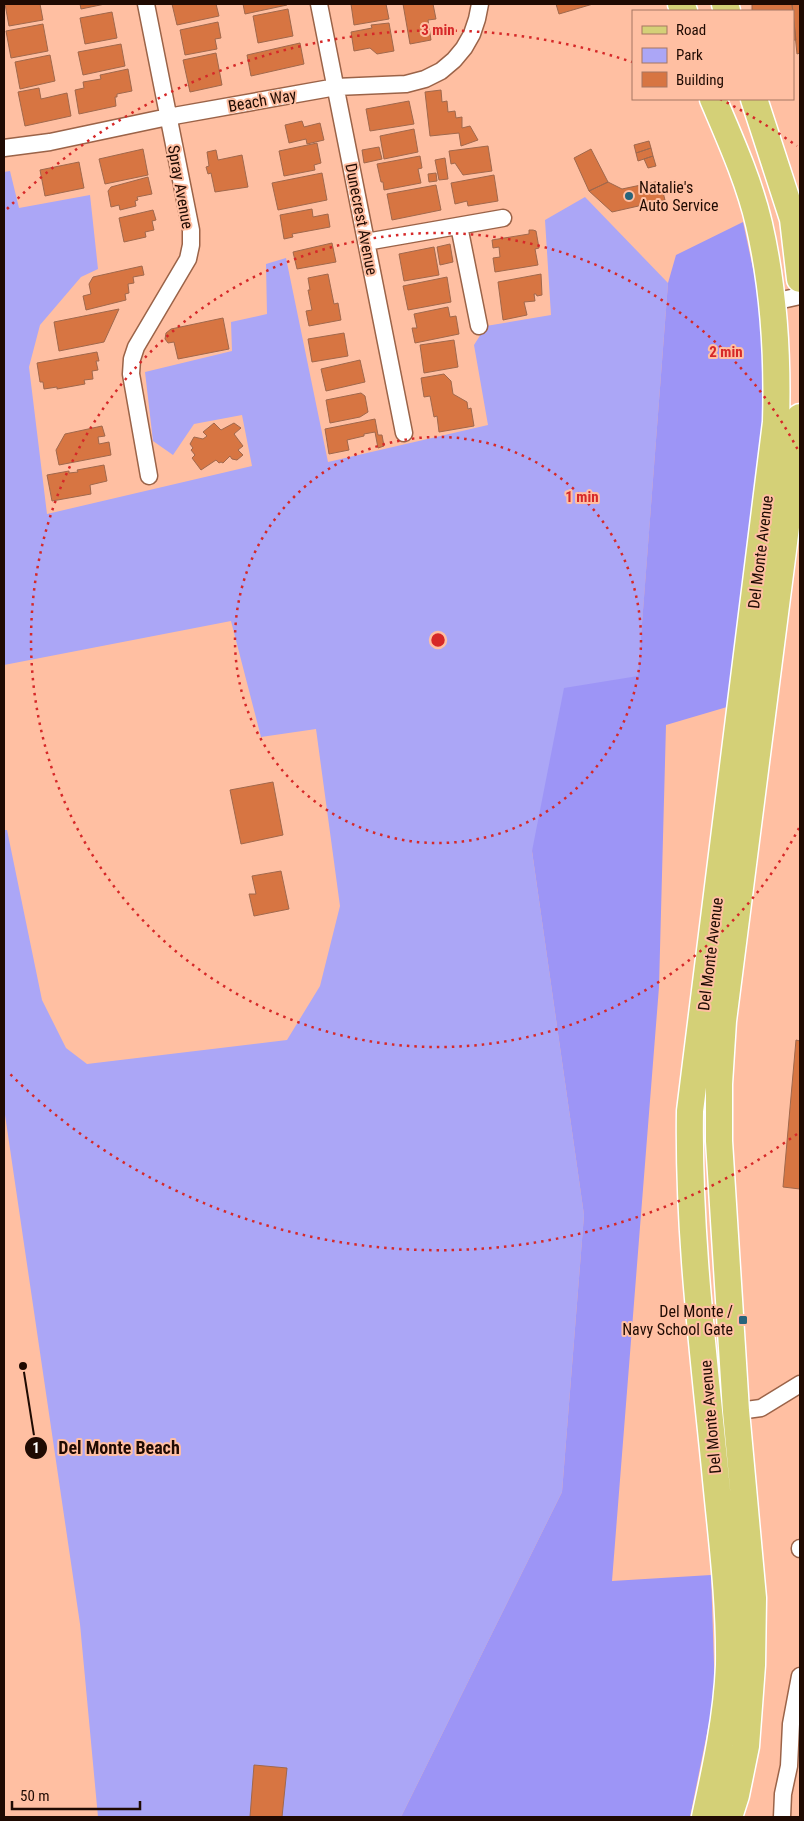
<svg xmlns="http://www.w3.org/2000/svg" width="804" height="1821" font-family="'Roboto Condensed',sans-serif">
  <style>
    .green { fill: #aba6f6 }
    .forest { fill: #9d95f6 }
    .building { fill: #d77542; stroke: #a0684c }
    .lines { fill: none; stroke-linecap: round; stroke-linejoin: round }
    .street-casing { stroke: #9b6348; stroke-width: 19 }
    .primary-casing { stroke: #fff; stroke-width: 29 }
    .street { stroke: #fff; stroke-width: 16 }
    .primary { stroke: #d4d077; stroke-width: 26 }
    .ring { fill: none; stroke: #d62828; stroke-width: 2.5; stroke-dasharray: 2.5 5 }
    .poi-dot { fill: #27647b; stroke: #ffbfa2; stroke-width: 2 }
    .labels { text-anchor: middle; stroke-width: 4; stroke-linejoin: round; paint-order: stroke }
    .street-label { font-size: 16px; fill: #1f0a02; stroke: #ffbfa2 }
    .poi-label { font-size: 16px; fill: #1f0a02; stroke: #ffbfa2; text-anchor: start }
    .centre { fill: #d62828; stroke: #ffbfa2; stroke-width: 2.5 }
    .ring-label { font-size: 15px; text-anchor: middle; font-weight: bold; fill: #d62828; stroke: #ffbfa2; stroke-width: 4; stroke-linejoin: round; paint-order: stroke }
    .leader { fill: none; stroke: #1f0a02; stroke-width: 2 }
    .callout-dot { fill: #1f0a02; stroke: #ffbfa2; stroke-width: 2 }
    .mark-label { font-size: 15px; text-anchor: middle; font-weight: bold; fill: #fff }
    .callout-label { font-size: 18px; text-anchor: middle; font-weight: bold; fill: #1f0a02; stroke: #ffbfa2; stroke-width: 4; stroke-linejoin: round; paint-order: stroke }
  </style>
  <rect width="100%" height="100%" fill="#ffbfa2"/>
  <path class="green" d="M10 171 19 208 90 195 98 269 81 277 40 325 29 367 47 514 252 466 242 415 194 424 173 455 153 441 145 372 232 351 231 322 267 314 266 264 286 258 328 462 488 425 474 345 486 326 551 315 545 220 585 197 668 283 638 677 532 851 584 1215 562 1492 401 1817H98L80 1624 4 1108V830H7L42 1000 66 1048 87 1064 287 1040 320 986 340 906 316 729 261 737 231 621 4 665V172Z"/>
  <path class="forest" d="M743 222 761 306 765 412 738 637 727 707 666 725 659 987 612 1581 711 1575 715 1694 690 1817H401L562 1492 584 1215 532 851 564 688 638 676 668 283 676 255Z"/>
  <path class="building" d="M5 4H40L43 20 9 26Z
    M80 4H105L81 9Z
    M172 4H216L219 16 177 25Z
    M243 4H287V5L245 14Z
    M351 4H386L389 19 354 25Z
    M403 4H433L436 19 428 20 431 40 410 44Z
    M556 4H593L559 14Z
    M752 4H792L796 40H793V11H752Z
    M792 4H800V53L797 54Z
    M288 9 293 36 258 43 253 16Z
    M112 12 117 38 85 44 80 18Z
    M218 22 221 38 215 39 217 49 185 55 180 30Z
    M389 23 394 51 377 54 370 48 354 51 351 32 372 28 371 25Z
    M43 24 48 51 11 58 6 31Z
    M300 43 304 64 251 76 247 55Z
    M121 44 125 66 83 75 78 52Z
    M216 53 222 85 190 92 183 60Z
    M50 55 55 81 20 89 15 62Z
    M128 69 132 91 117 94V97H115L116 106 79 114 75 90 84 88 83 82 101 79 100 75Z
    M39 88 41 99 67 93 71 116 25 126 18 92Z
    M441 90 442 102 447 101 448 112 455 111 456 118 462 117V128L470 126 478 140 461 146 459 133 430 136 425 92Z
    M409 101 414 124 370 131 366 109Z
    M302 121 304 127 320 123 324 140 307 144 306 139 289 143 285 125Z
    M414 129 418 152 384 159 380 136Z
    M649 141 651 148 636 153 634 145Z
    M317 143 321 163 314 165 315 170 284 176 279 151Z
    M488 146 492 171 463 175 455 163 451 164 449 151Z
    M379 147 382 159 364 163 362 150Z
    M651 148 653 156 638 161 636 153Z
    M143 149 148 175 105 184 99 159Z
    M591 149 608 182 589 191 574 158Z
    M216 150 218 160 242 155 248 187 215 192 211 173 208 174 206 167 209 166 207 152Z
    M420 156 422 168 418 169 421 183 384 190 383 182H381L377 164Z
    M653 156 656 166 648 168 644 159Z
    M445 158 448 179 439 180 435 160Z
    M79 162 84 188 45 196 40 170Z
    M322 173 327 200 278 210 272 183Z
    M436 173 437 181 429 182 428 174Z
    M494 175 498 201 468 206 467 201 455 204 451 183Z
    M148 177 152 194 137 197 138 200 135 201 136 206 120 210 119 205 111 207 108 191 111 187Z
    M660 181 665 200 612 212 589 191 608 182 622 189Z
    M436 185 441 210 392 220 387 194Z
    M312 209 313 217 328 214 330 227 292 234 293 237 284 239 280 215Z
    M153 210 156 220 152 221 154 230 145 232 146 237 124 242 119 218Z
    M529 230H533L536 231 539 248 535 249 538 265 495 272 493 258 500 257 499 247 493 248 492 240 529 234Z
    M332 243 336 262 297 269 293 252Z
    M450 244 453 262 440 265 437 247Z
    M434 247 439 275 404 281 399 254Z
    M142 266 144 275 133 277 134 283 128 284 129 293 125 294 126 300 86 310 83 296 91 294 89 284 93 277Z
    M328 274 334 304 338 303 341 320 309 326 306 311 312 310 308 290H310L308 278Z
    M541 274 542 295 537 296 536 294H534L535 301 524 302 527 315 503 320 498 282Z
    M447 277 451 302 408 310 403 286Z
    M448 307 450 317 456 316 459 334 415 343 412 328H417L414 314Z
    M119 309 104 342 59 351 54 322Z
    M223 318 229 349 178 359 174 342 168 343 165 339 166 333 171 329Z
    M344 333 348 356 312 362 308 339Z
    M454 340 458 367 424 373 420 345Z
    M97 352 99 361H96L98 370 92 371 93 379 84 380 85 384 57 389V387L44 389 43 382H40L37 363Z
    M360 360 365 382 326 391 321 369Z
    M444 374 451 381 453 394 467 402 468 409 471 408 474 426 439 432 437 416 434 417 430 396 424 397 421 378Z
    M361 393 365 396 368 412 360 417 330 423 326 400Z
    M375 419 378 435H382L384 446 378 448 375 432 364 434V436L347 440 349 450 329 454 325 429Z
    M214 423 221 430 234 423 241 428 234 434 243 446 238 450 243 455 237 460 232 459 230 456 223 463 221 462 219 463 216 460 201 470 192 458 195 455 191 450 193 448 190 444 194 437 203 439 207 436 203 432Z
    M102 426 105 436 98 437 99 444 109 442 111 455 59 465 56 450 65 434Z
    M104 465 107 481 90 485 91 494 52 501 47 475 69 471V473L78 472 77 470Z
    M273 782 283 835 241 844 230 790Z
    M281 871 289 909 254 916 249 894H256L252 876Z
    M796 1040 800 1041V1189L783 1187Z
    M254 1765 287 1768 282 1817H250Z"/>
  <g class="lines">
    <defs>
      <path id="street" d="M146 4 191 230V245L188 259 136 347 132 359 131 374 149 476
        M319 4 404 433
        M4 148 50 142 168 117 336 87 406 84 425 79 441 71 454 60 464 48 472 34 477 19 480 4
        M459 226 479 326
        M366 242 503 218
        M773 302 800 296
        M709 1415 761 1408 800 1384
        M800 1548V1549
        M782 1817 783 1794 789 1766 791 1724 800 1676"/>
      <path id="primary" d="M681 4 684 11
        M725 4 727 11
        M754 99 793 219 800 279
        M705 1817C716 1767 727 1716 729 1665 730 1599 721 1534 715 1469 703 1350 688 1231 690 1111L776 422C778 356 774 289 759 224 749 181 730 139 713 99
        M729 1817 736 1795 746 1746 752 1665 753 1598 736 1411 719 1141V1084L723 1021 800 417"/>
    </defs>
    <use href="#street" class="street-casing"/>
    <use href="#primary" class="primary-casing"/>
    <use href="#street" class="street"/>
    <use href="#primary" class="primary"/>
  </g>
  <g class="ring">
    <circle cx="438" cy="640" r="203"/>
    <path d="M799 828A407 407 0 1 1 799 452"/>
    <path d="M797 1134A610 610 0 0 1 7 1071M7 209A610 610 0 0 1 632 62M720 99A610 610 0 0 1 797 146"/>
  </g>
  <g class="poi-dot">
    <circle cx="629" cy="196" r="5"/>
    <rect x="738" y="1315" width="10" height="10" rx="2.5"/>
  </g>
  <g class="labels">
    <g class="street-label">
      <text transform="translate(262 100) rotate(-10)" y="6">Beach Way</text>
      <text transform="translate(181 187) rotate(80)" y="6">Spray Avenue</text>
      <text transform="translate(362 219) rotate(79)" y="6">Dunecrest Avenue</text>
      <text transform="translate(760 552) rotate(-83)" y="6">Del Monte Avenue</text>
      <text transform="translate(710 954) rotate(-83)" y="6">Del Monte Avenue</text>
      <text transform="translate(710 1417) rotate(-95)" y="6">Del Monte Avenue</text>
    </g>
    <g class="poi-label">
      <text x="639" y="193">Natalie's<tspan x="639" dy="18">Auto Service</tspan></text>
      <text x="733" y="1317" text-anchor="end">Del Monte /<tspan x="733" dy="18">Navy School Gate</tspan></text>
    </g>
  </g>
  <circle cx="438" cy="640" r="8" class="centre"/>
  <g class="ring-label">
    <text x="438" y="35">3 min</text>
    <text x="726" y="357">2 min</text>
    <text x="582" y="502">1 min</text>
  </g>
  <path class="leader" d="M23 1366L36 1448"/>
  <g class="callout-dot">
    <circle cx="23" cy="1366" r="5"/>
    <circle cx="36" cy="1448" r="12"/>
  </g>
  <g class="mark-label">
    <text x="36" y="1453">1</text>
  </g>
  <g class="callout-label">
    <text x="119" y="1454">Del Monte Beach</text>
  </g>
  <rect width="804" height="1821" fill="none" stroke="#1f0a02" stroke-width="10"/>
  <rect x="632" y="10" width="162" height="90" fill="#ffbfa2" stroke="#a57762"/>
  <rect x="642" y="26" width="25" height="8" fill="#d4d077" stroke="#a57762"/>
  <text x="676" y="35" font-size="15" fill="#1f0a02">Road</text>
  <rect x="642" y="48" width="25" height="15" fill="#aba6f6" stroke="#a57762"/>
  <text x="676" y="60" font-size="15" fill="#1f0a02">Park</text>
  <rect x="642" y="72" width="25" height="15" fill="#d77542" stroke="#a57762"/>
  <text x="676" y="85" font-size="15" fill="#1f0a02">Building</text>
  <path d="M12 1801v8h128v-8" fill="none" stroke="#1f0a02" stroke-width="2.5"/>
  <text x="20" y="1801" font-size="15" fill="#1f0a02" stroke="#ffbfa2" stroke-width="4" paint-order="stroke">50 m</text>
</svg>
